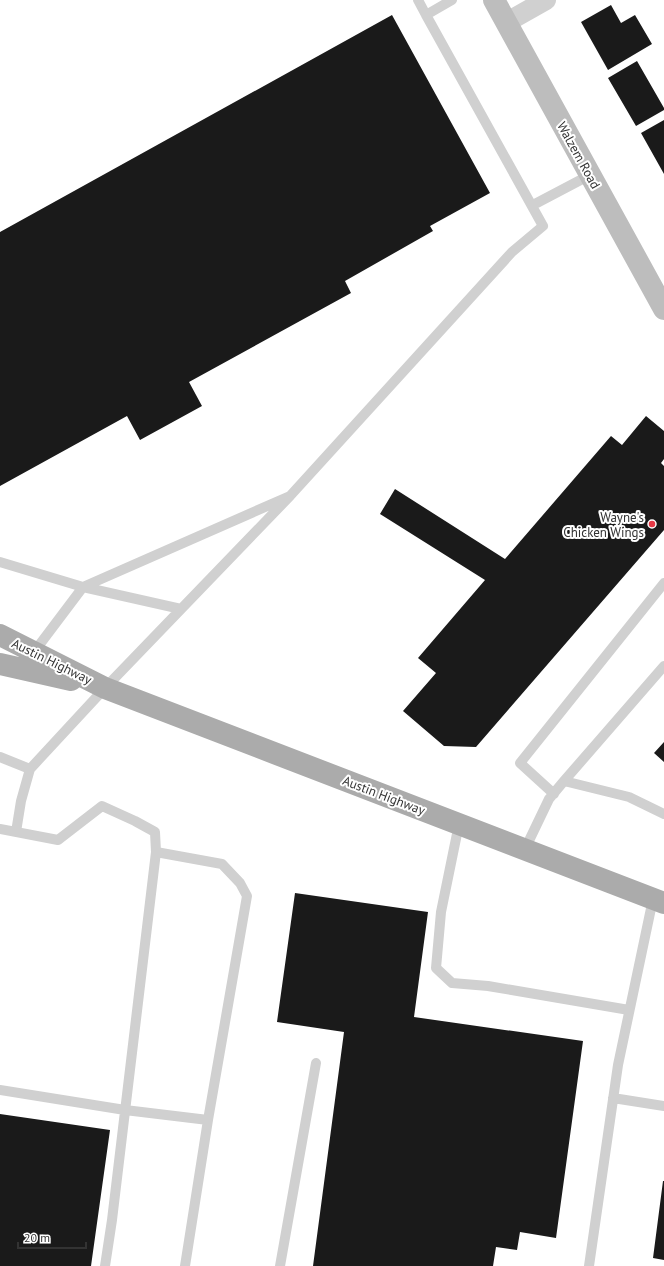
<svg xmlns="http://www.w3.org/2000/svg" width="664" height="1266" font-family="'PT Sans',sans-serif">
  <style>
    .building { fill: #1a1a1a }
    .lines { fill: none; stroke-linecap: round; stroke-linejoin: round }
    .lane { stroke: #d0d0d0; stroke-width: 10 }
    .street { stroke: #d0d0d0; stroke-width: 20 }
    .secondary { stroke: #bdbdbd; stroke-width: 22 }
    .primary { stroke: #ababab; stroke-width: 22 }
    .poi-dot { fill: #e63946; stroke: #fff; stroke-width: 1.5 }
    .labels { text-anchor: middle; stroke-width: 4; stroke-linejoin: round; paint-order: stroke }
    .street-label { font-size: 13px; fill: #333; stroke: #fff }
    .poi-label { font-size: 13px; fill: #333; stroke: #fff; text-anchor: end }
  </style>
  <rect width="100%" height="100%" fill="#fff"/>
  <path class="building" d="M611 5 621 23 635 15 652 44 608 70 581 22Z
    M392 15 490 193 430 226 433 231 345 281 351 293 189 382 202 406 140 440 127 416 0 486V232Z
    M637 61 664 108V110L636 126 608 78Z
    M664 120V174L641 133Z
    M646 416 664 431V459L661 463 664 466V530L476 747 444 746 403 711 436 673 418 658 485 580 380 514 395 489 505 559 611 436 622 445Z
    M664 742V762L654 753Z
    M295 893 428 912 414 1017 583 1041 556 1238 520 1232 517 1250 496 1247 493 1266H313L344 1032 277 1022Z
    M0 1114 110 1130 91 1266H0Z
    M663 1181H664V1260L653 1258Z"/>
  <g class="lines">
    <path class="lane" d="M418 0 426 15 452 0
      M533 205 590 175
      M290 496 512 252 543 226 426 15
      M0 562 83 587 181 609
      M0 757 30 769
      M564 781 629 797 664 814
      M554 794 520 763 664 583
      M459 824 441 912 436 968 452 983 488 986 629 1010
      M0 829 58 840 102 806 135 821 155 832 156 852 112 1220 105 1266
      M16 832 21 801 30 769 105 688 290 496 83 587 34 652
      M525 849 549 799 564 781 664 666
      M156 852 222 864 240 883 247 896 208 1120
      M0 1090 125 1110 208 1120 185 1266
      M613 1098 664 1106
      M280 1266 316 1063
      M589 1266 618 1065 653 899"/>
    <path class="street" d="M507 22 546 0"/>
    <path class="secondary" d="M494 0 664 309"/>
    <path class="primary" d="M0 635 105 688 664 903
      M0 664 71 680"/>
  </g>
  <circle class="poi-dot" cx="652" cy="524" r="4"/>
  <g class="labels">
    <g class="street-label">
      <text transform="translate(579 155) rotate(61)" y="5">Walzem Road</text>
      <text transform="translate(52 661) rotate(26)" y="5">Austin Highway</text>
      <text transform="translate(384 795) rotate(21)" y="5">Austin Highway</text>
    </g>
    <g class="poi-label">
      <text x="644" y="522">Wayne's<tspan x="644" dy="15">Chicken Wings</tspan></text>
    </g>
  </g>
  <path d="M18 1242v6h68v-6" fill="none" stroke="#333333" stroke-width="2"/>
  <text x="24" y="1242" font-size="12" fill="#333333" stroke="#ffffff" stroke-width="3" paint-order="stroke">20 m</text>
</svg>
